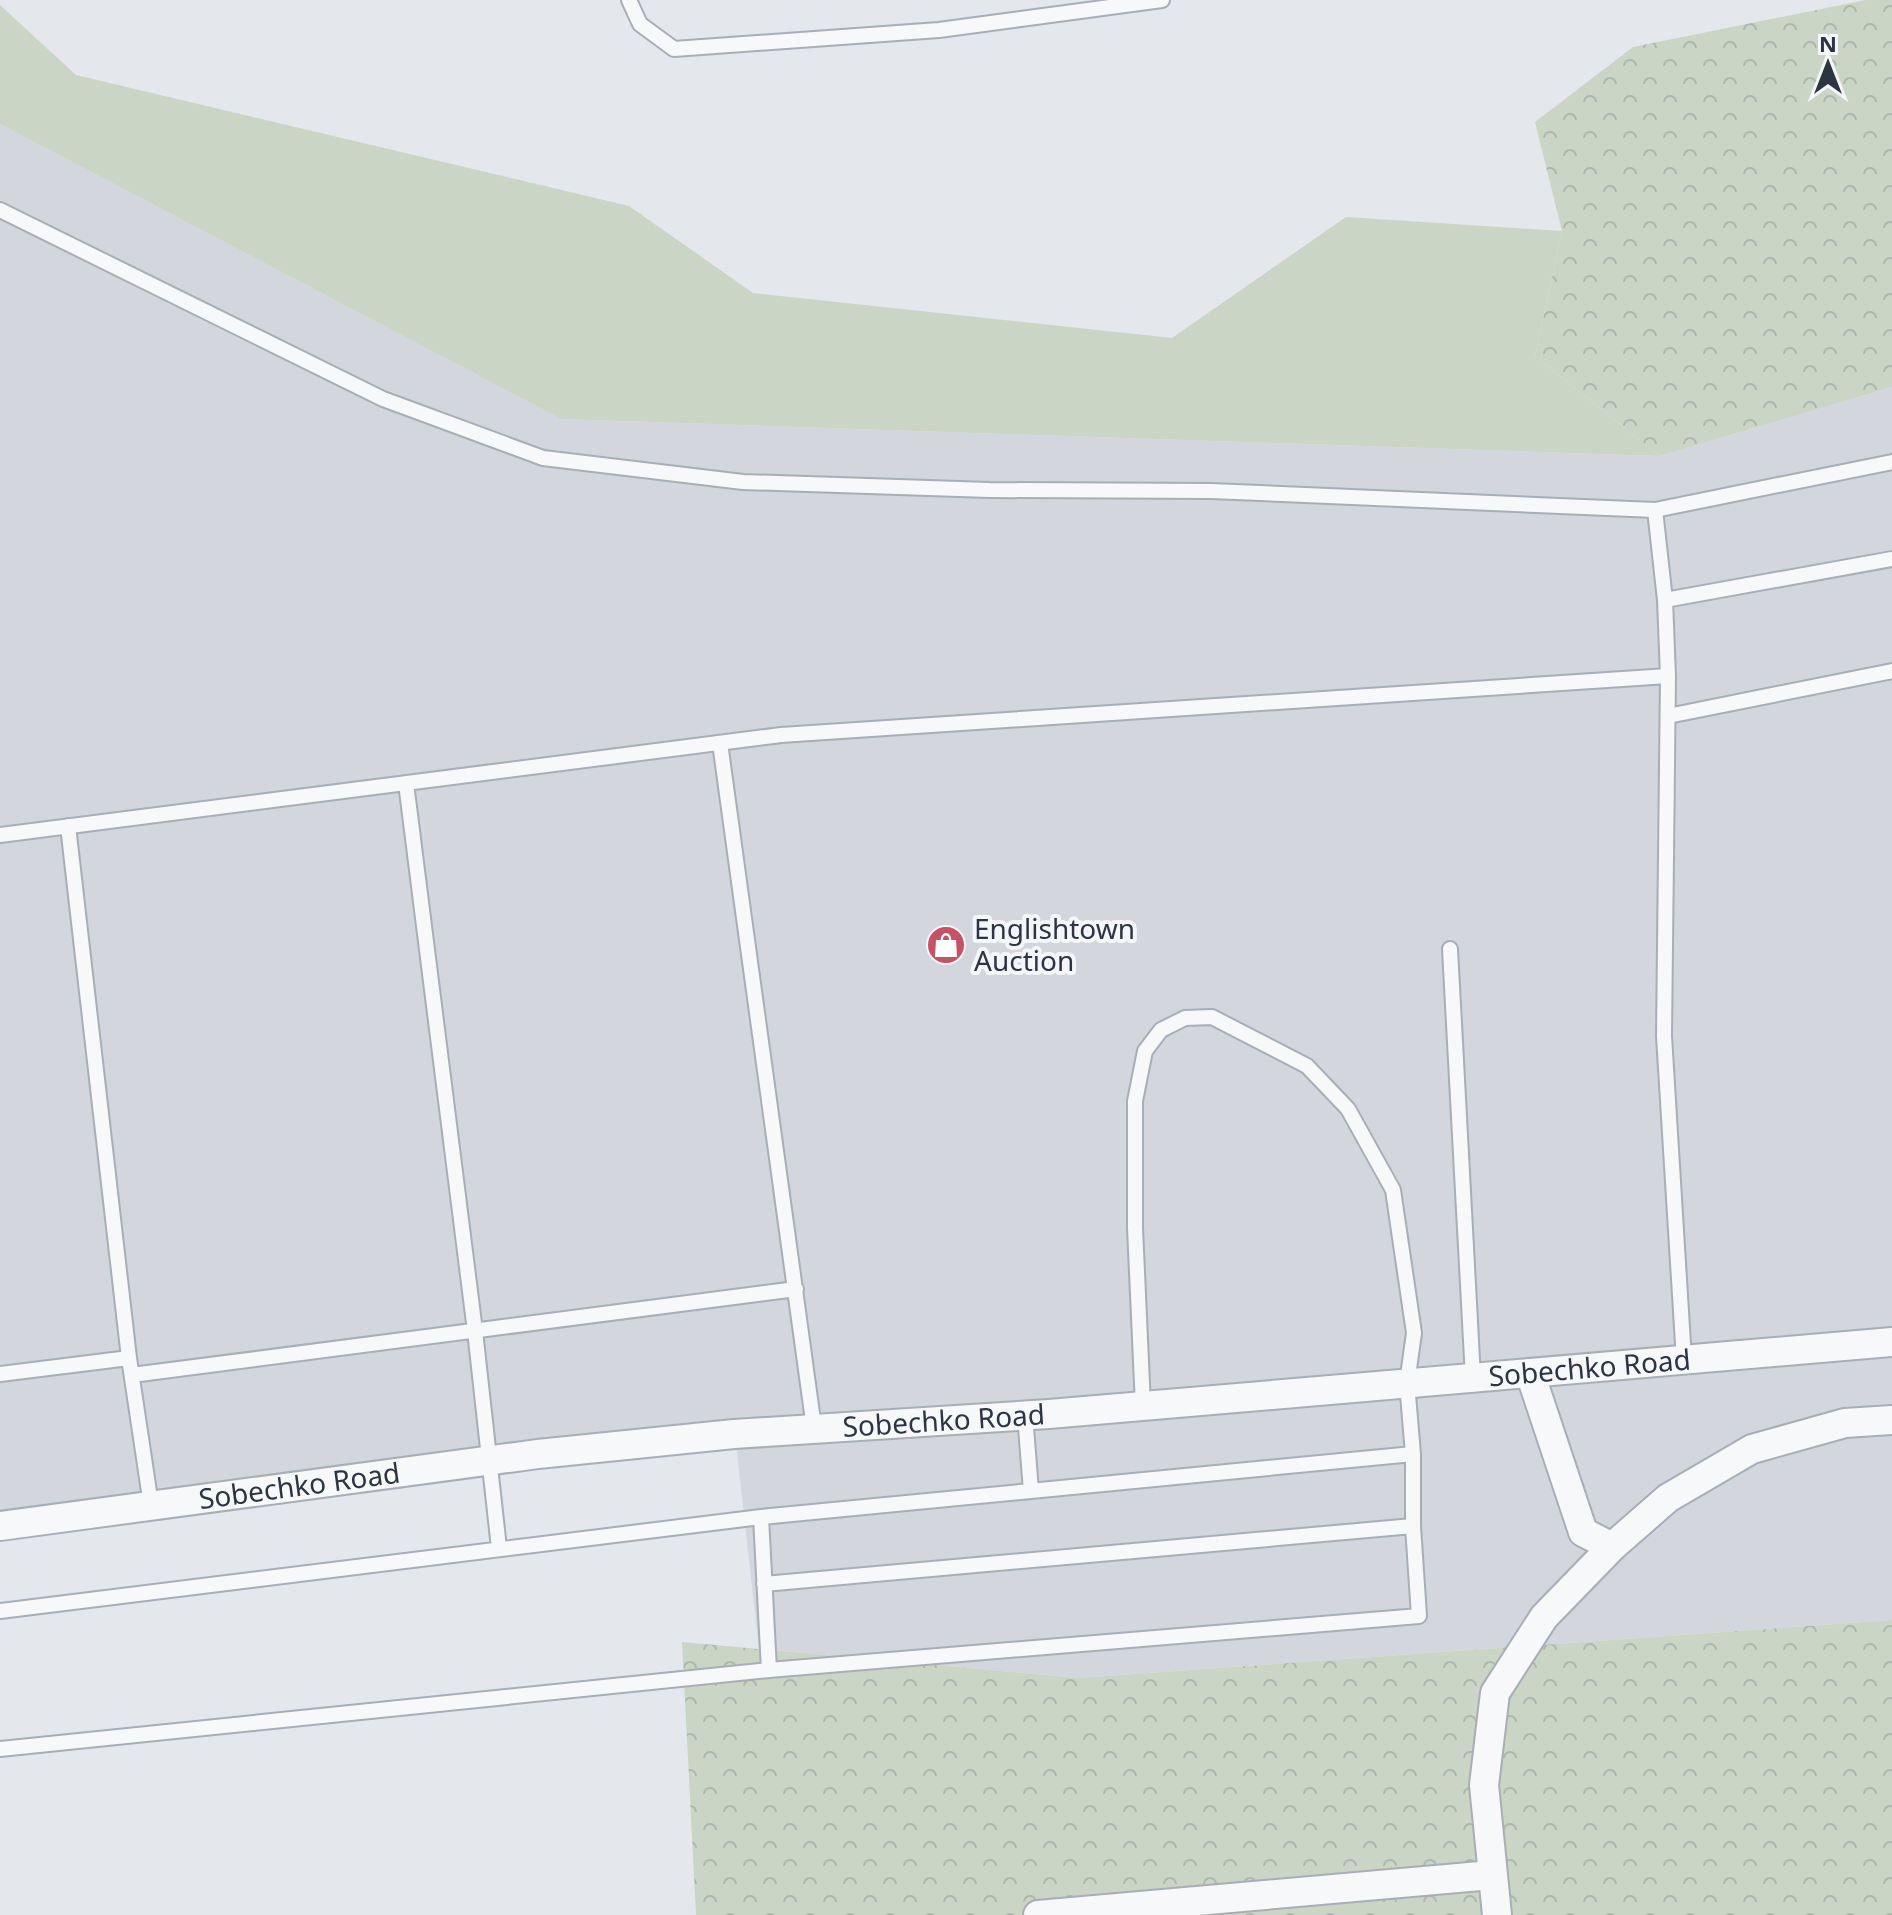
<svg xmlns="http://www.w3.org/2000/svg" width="1892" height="1915" font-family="'Noto Sans',sans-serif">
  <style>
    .built { fill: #d3d6dd }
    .green { fill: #cad5c6 }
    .forest { fill: url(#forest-crowns) }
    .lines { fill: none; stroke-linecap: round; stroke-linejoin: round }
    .lane-casing { stroke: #a9aeb5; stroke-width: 18 }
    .street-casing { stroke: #a9aeb5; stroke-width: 32 }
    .lane { stroke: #f7f8fa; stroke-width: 14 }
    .street { stroke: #f7f8fa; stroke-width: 28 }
    .labels { text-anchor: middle; stroke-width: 8; stroke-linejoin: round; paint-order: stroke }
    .poi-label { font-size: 28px; fill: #2d3543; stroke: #f4f6f9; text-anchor: start }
    .street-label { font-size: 28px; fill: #2d3543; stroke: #f4f6f9 }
  </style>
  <defs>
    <pattern id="forest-crowns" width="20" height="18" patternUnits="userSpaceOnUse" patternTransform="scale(2)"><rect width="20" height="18" fill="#cad5c6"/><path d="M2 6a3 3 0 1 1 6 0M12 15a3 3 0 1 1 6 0" fill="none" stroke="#aeb7ab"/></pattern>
  </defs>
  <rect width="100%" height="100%" fill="#e4e7eb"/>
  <path class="built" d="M0 124 561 419 1660 456 1892 387V1620L1078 1678 759 1649 735 1434 0 1526Z"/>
  <path class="green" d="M0 5 76 75 629 206 753 293 1172 338 1346 217 1562 231 1535 356 1660 456 561 419 0 124Z"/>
  <path class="forest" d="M1866 0H1892V387L1660 456 1535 356 1562 231 1535 122 1633 47Z
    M1892 1620V1915H696L682 1642 1078 1678Z"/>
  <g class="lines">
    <defs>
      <path id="lane" d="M629 0 640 24 674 49 939 30 1162 0
        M0 210 383 399 543 458 743 482 989 490 1211 491 1655 510 1665 600 1668 676 781 735 0 835
        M1655 510 1892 462
        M1665 600 1892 559
        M1668 676 1664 1036 1684 1360
        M1668 716 1892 671
        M720 743 814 1428
        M406 783 475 1331 499 1548
        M68 826 129 1358 151 1505
        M1450 949 1473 1378
        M0 1374 129 1358
        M132 1375 796 1289
        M1143 1406 1135 1228V1101L1145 1051 1161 1030 1185 1018 1212 1017 1307 1066 1348 1109 1393 1190 1414 1333 1407 1383 1413 1454
        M1025 1415 1031 1491
        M761 1517 1413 1454V1526L1419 1616 769 1670
        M764 1584 1413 1526
        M0 1611 761 1517 769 1670 0 1749"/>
      <g id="street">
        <path d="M1530 1373 1583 1532 1612 1547 1668 1498 1752 1449 1845 1423 1892 1420"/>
        <path id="s1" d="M0 1526 538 1454 734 1434 1049 1414 1892 1342"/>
        <path d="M1038 1915 1492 1875"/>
        <path d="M1497 1915 1484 1785 1495 1693 1544 1617 1612 1547"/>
      </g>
    </defs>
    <use href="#lane" class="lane-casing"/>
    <use href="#street" class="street-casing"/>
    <use href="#lane" class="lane"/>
    <use href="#street" class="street"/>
  </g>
  <defs>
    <symbol id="shop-disc" viewBox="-11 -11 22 22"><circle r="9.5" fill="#c85163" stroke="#f4f6f9"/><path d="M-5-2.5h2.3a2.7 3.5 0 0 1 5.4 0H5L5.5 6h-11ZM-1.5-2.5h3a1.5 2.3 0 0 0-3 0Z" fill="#fff"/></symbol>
  </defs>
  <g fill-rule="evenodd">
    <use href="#shop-disc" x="924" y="923" width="44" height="44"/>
  </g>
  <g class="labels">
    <g class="poi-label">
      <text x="974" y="939">Englishtown<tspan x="974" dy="32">Auction</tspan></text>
    </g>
    <g class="street-label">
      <text dy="10" stroke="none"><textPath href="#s1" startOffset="1598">Sobechko Road</textPath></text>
      <text dy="10" stroke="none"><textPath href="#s1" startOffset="950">Sobechko Road</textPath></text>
      <text dy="10" stroke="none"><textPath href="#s1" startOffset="302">Sobechko Road</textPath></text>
    </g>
  </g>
  <g transform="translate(1828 64)" stroke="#f4f6f9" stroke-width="6" paint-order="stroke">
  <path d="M0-6L14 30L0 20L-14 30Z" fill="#2d3543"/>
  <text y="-12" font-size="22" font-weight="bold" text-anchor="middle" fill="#2d3543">N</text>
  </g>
</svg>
